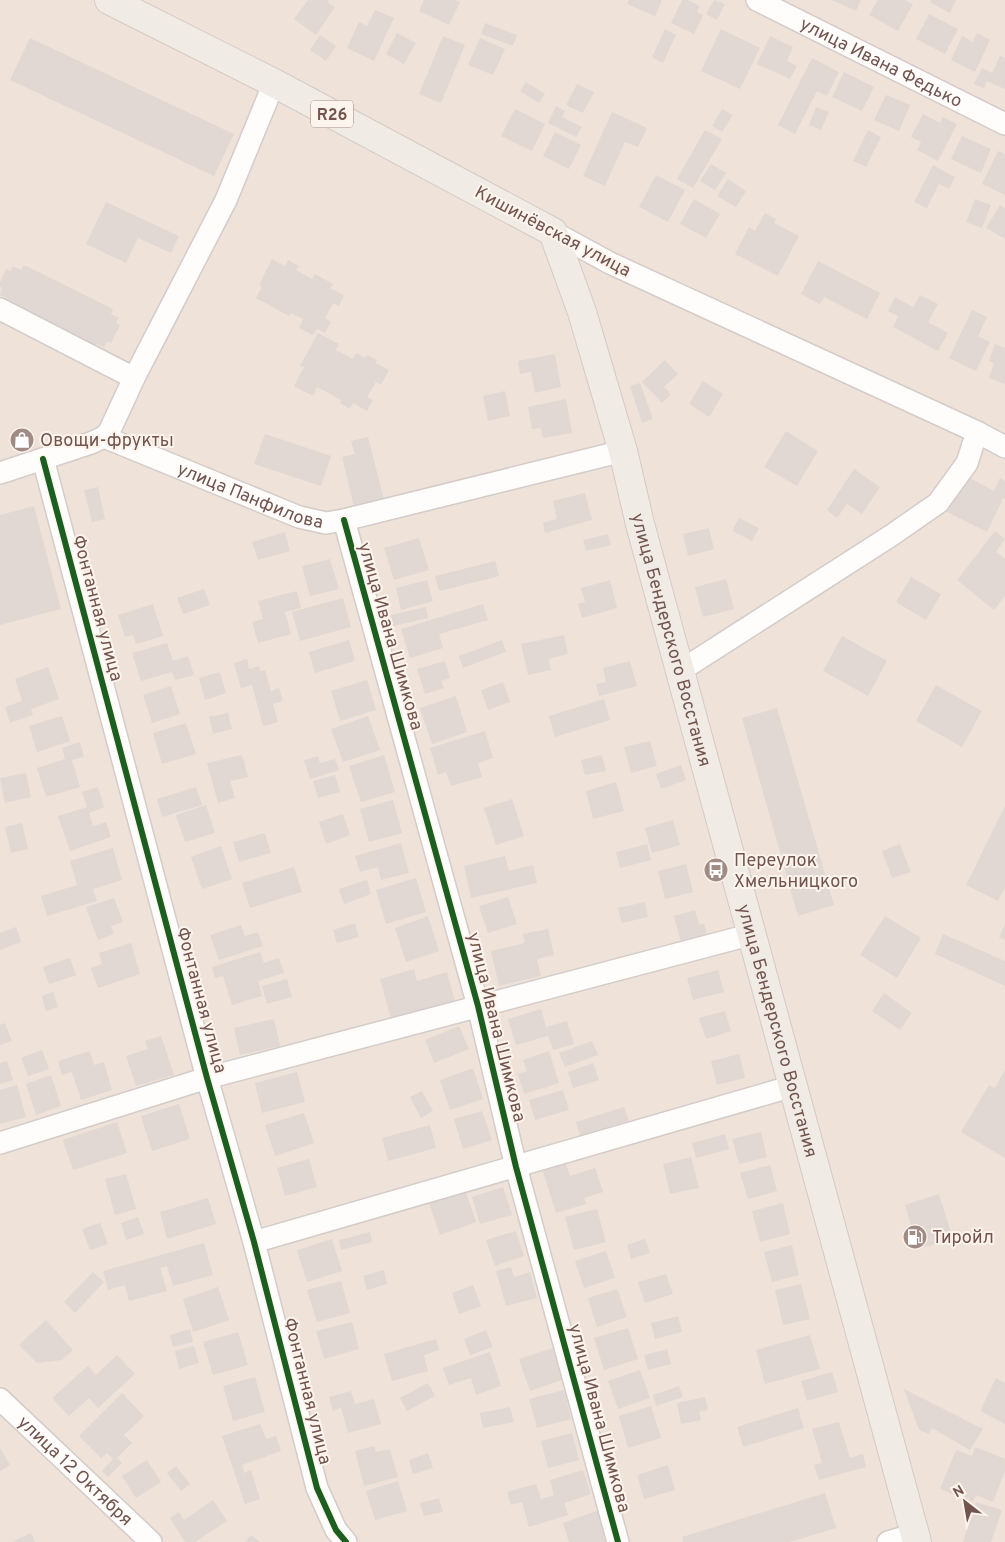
<svg xmlns="http://www.w3.org/2000/svg" width="1005" height="1542" font-family="Overpass,sans-serif">
  <style>
    .residential { fill: #eee2d9 }
    .building { fill: #e2d8d3 }
    .lines { fill: none; stroke-linecap: round; stroke-linejoin: round }
    .minor-casing { stroke: #d4ccc8; stroke-width: 24 }
    .major-casing { stroke: #d5cac7; stroke-width: 30 }
    .minor { stroke: #fefdfc; stroke-width: 21 }
    .major { stroke: #f1ebe6; stroke-width: 28 }
    .cycleway-casing { stroke: #fdf5ed; stroke-width: 9 }
    .cycleway { stroke: #1b5e20; stroke-width: 6 }
    .labels { text-anchor: middle; stroke-width: 4; stroke-linejoin: round; paint-order: stroke }
    .shield { fill: #fdf5ed; stroke: #9c857e; stroke-width: 1 }
    .shield-label { font-size: 16px; font-weight: bold; fill: #72554e }
    .street-label { font-size: 18px; fill: #72554e; stroke: #fdf5ed }
    .poi-label { font-size: 18px; fill: #72554e; stroke: #fdf5ed; text-anchor: start }
  </style>
  <rect width="100%" height="100%" fill="#f6f0eb"/>
  <path class="residential" d="M0 0H1005V1542H0Z"/>
  <path class="building" d="M308 0H329L327 2 335 7 316 35 294 19Z
    M424 0H455L460 2 449 25 419 11Z
    M629 0H662L655 16 627 4Z
    M682 0H688L700 6 697 12 703 15 694 34 671 23Z
    M714 0 725 4 717 20 706 14Z
    M832 0H861L856 11Z
    M878 0H905L913 4 898 31 869 15Z
    M931 0H956L950 13 930 2Z
    M375 10 394 18 374 61 347 48 359 22 367 26Z
    M929 14 958 29 945 54 916 39Z
    M485 23 517 35 513 46 481 34Z
    M665 29 676 35 663 63 652 57Z
    M721 29 760 48 740 89 701 71Z
    M397 33 416 43 404 64 386 54Z
    M977 33 990 40 975 72 951 60 962 36 973 42Z
    M320 35 336 46 326 61 310 50Z
    M443 36 465 45 441 103 419 94Z
    M770 36 793 47 787 61 797 66 790 79 757 64Z
    M30 38 234 134 214 176 10 80Z
    M480 38 505 49 493 75 468 65Z
    M1000 56 1005 58V89L987 81 984 88 974 84 982 68 992 73Z
    M812 58 839 72 827 96 817 91 795 134 778 125Z
    M844 72 874 87 862 111 832 97Z
    M526 82 545 94 539 103 520 91Z
    M577 84 594 92 583 113 566 105Z
    M886 95 910 105 899 131 874 120Z
    M556 106 565 111 562 117 582 127 576 137 548 123Z
    M816 107 829 112 821 130 809 125Z
    M515 109 545 124 532 151 501 136Z
    M722 109 733 115 722 132 712 126Z
    M612 112 647 128 638 147 625 142 605 186 583 176Z
    M923 114 940 123 943 117 957 124 938 161 917 150 921 142 911 137Z
    M705 130 722 139 693 188 677 179Z
    M868 130 881 137 866 167 853 161Z
    M555 132 581 145 569 169 543 156Z
    M962 136 991 149 981 173 951 159Z
    M998 151 1005 154V195L982 184Z
    M711 164 726 173 715 190 700 181Z
    M933 165 955 177 949 189 939 184 927 208 914 202Z
    M656 175 685 190 668 222 639 207Z
    M728 179 746 191 736 207 717 196Z
    M694 199 720 214 706 238 680 224Z
    M975 199 991 205 982 228 966 222Z
    M106 202 179 236 171 253 138 238 126 263 86 244Z
    M1000 205 1005 208V239L986 228Z
    M765 213 776 219 774 223 799 236 778 276 735 254 749 227 755 231Z
    M272 259 285 266 288 260 299 266 296 270 312 279 315 274 333 284 330 288 344 295 339 306 333 303 325 318 331 322 325 333 317 329 313 335 299 328 303 319 291 313 289 316 256 298 262 286 259 285Z
    M818 261 880 293 867 319 824 297 820 304 801 294Z
    M24 265 113 309 111 314 119 318 116 323 120 325 111 343 107 342 104 347 96 344 93 349 4 304 7 298 0 295 2 288 0 287V282L6 269 10 271 13 266 21 270Z
    M920 295 938 304 928 322 948 333 938 351 893 327 898 316 888 311 895 297 913 307Z
    M972 310 987 317 978 336 990 342 976 371 949 358Z
    M318 333 339 344 336 350 353 359 356 353 365 358 367 355 377 360 375 363 389 370 381 385 376 382 367 397 373 400 367 411 353 403 350 409 340 403 341 400 317 387 313 396 294 386 304 367 300 366Z
    M995 344 1005 348V384L989 378 994 363 989 361Z
    M555 354 561 387 535 393 531 372 520 374 518 361Z
    M665 360 678 374 664 387 671 394 662 403 642 382Z
    M703 381 723 394 709 417 689 404Z
    M640 383 653 419 642 423 630 386Z
    M505 391 510 416 488 421 483 396Z
    M566 399 572 433 543 438 541 428 532 429 528 407Z
    M786 431 818 451 797 486 764 467Z
    M28 432 31 444 15 449 12 438Z
    M265 434 331 456 321 486 254 464Z
    M368 437 384 500 354 507 342 457 355 454 351 441Z
    M854 469 880 487 862 514 847 504 837 518 827 510Z
    M964 475 994 491 1000 478 1005 481V499L1003 498 987 532 945 511Z
    M98 487 105 519 92 522 84 490Z
    M585 493 592 520 545 533 543 523 557 519 553 501Z
    M34 506 61 609 0 625V515Z
    M739 518 759 528 752 541 732 531Z
    M709 528 714 549 688 556 683 534Z
    M995 531 1005 539 996 552 1005 559V596L994 610 957 580Z
    M285 532 290 551 258 560 252 542Z
    M608 534 611 545 586 551 583 540Z
    M419 538 429 570 394 580 384 548Z
    M330 559 339 589 310 596 302 566Z
    M495 561 499 576 439 591 435 576Z
    M911 577 941 594 926 620 896 602Z
    M726 579 734 609 703 617 695 587Z
    M427 580 433 601 401 610 396 588Z
    M610 580 617 608 582 618 578 604 585 602 581 588Z
    M204 589 210 605 183 614 177 598Z
    M297 591 301 608 285 612 291 634 258 643 252 622 263 619 258 601Z
    M343 598 351 627 300 641 292 612Z
    M153 604 163 636 136 644 133 635 125 637 118 615Z
    M483 604 488 620 439 634 443 648 410 658 401 629Z
    M426 607 428 618 393 626 391 615Z
    M564 635 568 654 549 659 551 670 528 675 521 644Z
    M842 636 887 661 868 696 823 671Z
    M349 640 355 661 315 673 309 652Z
    M502 640 506 652 463 668 459 656Z
    M167 643 173 661 188 656 194 675 175 680 172 672 141 681 132 653Z
    M247 659 249 669 259 666 260 671 265 670 271 691 279 688 283 701 273 704 278 722 263 726 252 685 241 688 234 663Z
    M445 661 450 678 441 681 444 688 425 694 417 669Z
    M630 661 637 686 599 696 596 684 606 682 603 668Z
    M48 667 59 699 31 709 33 715 10 723 5 707 22 701 15 679Z
    M220 672 226 693 205 700 199 678Z
    M367 680 376 710 340 721 331 691Z
    M503 682 510 702 488 710 481 690Z
    M936 685 982 711 962 747 916 721Z
    M171 686 180 714 152 723 143 695Z
    M456 696 467 732 432 744 420 708Z
    M604 699 610 720 555 737 549 716Z
    M777 708 834 905 798 916 742 718Z
    M228 713 232 729 213 734 209 717Z
    M62 716 70 741 37 752 29 726Z
    M368 716 380 750 343 762 331 729Z
    M186 723 196 754 162 764 153 733Z
    M485 731 493 758 478 763 482 777 451 786 446 772 438 775 430 748Z
    M650 741 657 766 631 773 624 747Z
    M80 742 84 757 72 760 80 787 46 797 37 768 65 759 62 748Z
    M242 755 248 777 230 781 235 798 218 803 207 763Z
    M384 755 395 792 361 802 349 766Z
    M602 755 606 771 585 775 581 760Z
    M318 756 320 763 335 759 339 770 310 779 304 760Z
    M681 765 686 780 661 789 656 774Z
    M26 773 31 797 5 803 0 778Z
    M335 775 340 792 318 798 313 781Z
    M616 782 624 811 593 819 586 791Z
    M98 787 104 807 89 813 93 826 106 822 111 837 70 851 58 816 87 807 82 792Z
    M196 787 202 805 162 817 157 799Z
    M512 799 524 836 496 845 484 808Z
    M393 800 402 833 369 842 360 809Z
    M206 805 215 833 185 842 176 815Z
    M1005 806V887L998 901 966 885Z
    M343 814 350 835 326 844 319 822Z
    M673 820 680 845 652 853 645 828Z
    M22 823 28 849 11 853 5 827Z
    M265 833 271 853 239 862 233 842Z
    M401 843 409 873 381 880 378 867 360 872 355 856Z
    M647 844 651 860 620 868 616 852Z
    M900 844 911 872 892 878 882 851Z
    M221 846 232 879 202 889 191 857Z
    M113 848 122 880 93 889 97 901 47 916 41 896 77 885 70 861Z
    M505 856 509 871 533 865 537 883 471 898 464 866Z
    M686 864 693 892 665 899 658 871Z
    M294 867 302 892 250 908 242 883Z
    M416 878 426 912 386 924 376 890Z
    M367 880 371 894 344 904 339 889Z
    M508 897 517 924 488 933 479 906Z
    M114 898 123 922 111 926 114 934 98 940 86 907Z
    M645 902 648 917 622 923 618 908Z
    M695 910 699 925 704 924 708 939 682 946 674 916Z
    M428 916 439 951 406 962 395 928Z
    M885 916 921 938 897 978 860 955Z
    M355 923 359 937 337 943 333 930Z
    M1005 924V940L999 937Z
    M241 925 245 936 258 932 263 946 219 960 210 935Z
    M16 927 21 942 0 950V933Z
    M548 929 554 955 537 959 541 976 499 986 491 951 525 943 523 934Z
    M943 934 1005 961V986L935 954Z
    M131 943 140 974 98 988 91 968 102 964 99 953Z
    M260 952 264 963 279 958 284 973 258 981 262 996 232 1005 223 976 215 978 212 967Z
    M70 958 76 975 49 984 43 967Z
    M414 969 417 981 447 972 455 1001 391 1019 380 979Z
    M718 970 724 992 693 1000 687 978Z
    M287 979 292 997 267 1004 262 986Z
    M53 992 58 1007 46 1011 42 996Z
    M884 993 912 1013 900 1030 872 1011Z
    M541 1009 546 1027 567 1021 574 1044 553 1050 548 1036 516 1045 508 1019Z
    M725 1011 731 1031 706 1039 699 1018Z
    M274 1019 280 1046 240 1055 234 1028Z
    M5 1023 12 1041 0 1045V1025Z
    M459 1026 469 1049 434 1063 425 1040Z
    M161 1036 174 1075 136 1086 126 1056 148 1049 145 1041Z
    M592 1041 598 1055 565 1067 559 1053Z
    M42 1050 49 1069 28 1076 21 1058Z
    M90 1051 94 1065 104 1062 112 1090 81 1100 72 1072 62 1075 58 1061Z
    M549 1051 559 1083 524 1094 518 1074 527 1071 523 1060Z
    M739 1054 745 1078 717 1085 711 1061Z
    M7 1061 13 1080 0 1084V1063Z
    M593 1063 599 1080 573 1088 568 1072Z
    M473 1068 483 1099 450 1110 440 1080Z
    M1005 1070V1158L961 1132 989 1085 995 1088Z
    M297 1072 305 1102 262 1113 255 1083Z
    M51 1075 61 1106 36 1115 26 1084Z
    M17 1085 26 1117 0 1124V1090Z
    M563 1090 569 1110 535 1120 529 1100Z
    M422 1091 433 1111 421 1118 410 1097Z
    M179 1104 190 1139 152 1151 141 1116Z
    M624 1107 629 1121 580 1136 576 1122Z
    M482 1111 492 1140 463 1149 454 1119Z
    M304 1113 314 1143 275 1156 265 1125Z
    M117 1122 127 1153 73 1170 63 1140Z
    M430 1125 436 1148 388 1161 382 1138Z
    M761 1132 767 1157 739 1164 732 1139Z
    M725 1134 729 1149 696 1158 692 1143Z
    M691 1157 699 1188 670 1194 663 1164Z
    M564 1158 570 1176 595 1168 603 1192 584 1198 586 1204 556 1213 541 1165Z
    M309 1159 317 1187 285 1196 277 1168Z
    M770 1165 777 1191 748 1199 740 1173Z
    M126 1174 136 1209 115 1215 105 1179Z
    M464 1187 476 1222 440 1235 428 1200Z
    M503 1187 512 1215 480 1224 472 1197Z
    M939 1194 953 1239 918 1249 905 1205Z
    M208 1198 216 1224 167 1239 160 1212Z
    M783 1203 790 1234 760 1242 752 1211Z
    M597 1209 606 1242 574 1250 565 1217Z
    M138 1217 144 1234 126 1240 121 1223Z
    M100 1223 108 1244 90 1250 82 1229Z
    M516 1231 524 1256 495 1266 486 1240Z
    M370 1232 372 1242 341 1250 339 1240Z
    M332 1239 342 1271 307 1282 297 1250Z
    M645 1239 650 1253 631 1259 627 1245Z
    M204 1243 213 1275 173 1286 167 1266 160 1268 167 1291 129 1301 125 1285 108 1290 103 1271Z
    M792 1245 799 1275 772 1282 764 1252Z
    M606 1251 615 1278 584 1288 575 1261Z
    M511 1267 514 1277 530 1272 537 1298 506 1306 496 1271Z
    M384 1270 387 1284 367 1290 363 1276Z
    M93 1272 104 1282 75 1313 64 1302Z
    M666 1274 673 1294 645 1303 638 1282Z
    M341 1281 350 1313 317 1322 307 1290Z
    M801 1284 810 1319 783 1325 775 1290Z
    M473 1285 481 1306 459 1314 452 1293Z
    M218 1287 229 1320 193 1332 183 1299Z
    M617 1289 627 1317 597 1327 588 1298Z
    M678 1316 682 1332 655 1339 651 1323Z
    M46 1320 73 1350 62 1360 37 1363 19 1345Z
    M352 1322 359 1349 324 1359 316 1331Z
    M628 1328 638 1359 604 1370 594 1338Z
    M190 1329 193 1342 173 1347 170 1335Z
    M486 1330 493 1347 470 1355 464 1339Z
    M238 1332 248 1365 213 1375 203 1342Z
    M810 1335 820 1369 765 1384 756 1350Z
    M436 1339 439 1350 424 1355 428 1371 392 1381 384 1354Z
    M194 1346 199 1363 179 1369 175 1351Z
    M553 1348 564 1379 530 1391 519 1359Z
    M667 1349 671 1364 648 1370 644 1355Z
    M490 1352 501 1386 476 1395 471 1378 449 1385 443 1368Z
    M117 1355 135 1374 98 1408 89 1398 69 1416 52 1398 88 1366 96 1375Z
    M640 1370 650 1398 618 1409 608 1381Z
    M832 1372 838 1392 807 1401 801 1381Z
    M255 1377 265 1412 233 1421 223 1386Z
    M996 1378 1005 1383V1424L980 1411Z
    M428 1383 435 1396 407 1411 400 1398Z
    M679 1386 683 1397 656 1406 653 1395Z
    M904 1389 983 1429 970 1450 932 1428 929 1434 919 1430Z
    M564 1390 571 1419 537 1428 529 1399Z
    M351 1391 355 1404 374 1399 381 1424 348 1433 341 1408 333 1411 329 1397Z
    M122 1393 144 1416 124 1435 132 1443 117 1458 122 1463 108 1477 102 1471 113 1459 107 1453 101 1458 79 1436Z
    M705 1397 708 1410 699 1412 701 1420 681 1424 677 1403Z
    M651 1406 661 1438 628 1448 619 1416Z
    M510 1407 514 1422 483 1428 480 1413Z
    M798 1408 804 1428 743 1447 737 1427Z
    M839 1422 850 1458 863 1454 866 1467 819 1480 814 1465 822 1463 812 1429Z
    M260 1424 266 1439 276 1436 281 1451 242 1465 244 1473 251 1470 260 1499 245 1504 222 1436Z
    M572 1433 579 1460 548 1468 541 1441Z
    M374 1446 376 1452 390 1449 398 1477 364 1486 355 1451Z
    M975 1447 1005 1459V1471L993 1502 976 1495 973 1502 940 1489 956 1450 972 1456Z
    M0 1448 10 1465 0 1471Z
    M428 1453 433 1468 413 1474 409 1460Z
    M147 1460 161 1482 136 1498 122 1476Z
    M668 1465 675 1490 644 1499 637 1475Z
    M176 1466 190 1484 181 1491 167 1473Z
    M583 1470 591 1494 564 1503 568 1515 529 1527 522 1502 511 1505 507 1492 536 1484 541 1499 554 1495 550 1480Z
    M398 1481 407 1511 375 1520 366 1491Z
    M825 1493 836 1528 790 1542H683L682 1537Z
    M439 1498 443 1512 424 1516 420 1503Z
    M213 1500 227 1521 195 1542H185L170 1518 179 1512 184 1520Z
    M976 1502 1002 1510 991 1542H963Z
    M599 1510 610 1542H569L563 1523Z
    M31 1533 35 1542H12Z
    M251 1535 260 1542H245Z"/>
  <g class="lines">
    <defs>
      <g id="minor">
        <path id="s1" d="M757 0 1005 124"/>
        <path d="M553 232 610 263 977 432 1005 447"/>
        <path d="M0 309 134 378"/>
        <path d="M104 437 109 432 134 378 226 200 274 83"/>
        <path d="M43 459 207 1078 254 1242 317 1488 336 1530 346 1542"/>
        <path id="s2" d="M0 473 91 443 104 437 299 517 326 523 344 520 623 451"/>
        <path d="M344 520 478 1006 516 1167 618 1542"/>
        <path d="M680 671 892 535 938 503 967 463 977 432"/>
        <path d="M0 1143 207 1078 753 934"/>
        <path d="M254 1242 793 1086"/>
        <path id="s3" d="M0 1399 151 1542"/>
        <path d="M888 1542 915 1534"/>
      </g>
      <g id="major">
        <path id="s4" d="M109 0 274 83 553 232 582 312 623 451 640 524 917 1542"/>
      </g>
    </defs>
    <use href="#minor" class="minor-casing"/>
    <use href="#major" class="major-casing"/>
    <use href="#minor" class="minor"/>
    <use href="#major" class="major"/>
    <defs>
      <path id="cycleway" d="M43 459 207 1078 254 1242 317 1488 336 1530 346 1542
        M344 520 478 1006 516 1167 618 1542"/>
    </defs>
    <use href="#cycleway" class="cycleway-casing"/>
    <use href="#cycleway" class="cycleway"/>
  </g>
  <defs>
    <symbol id="shop-disc" viewBox="-11 -11 22 22"><circle r="9.5" fill="#a08b85" stroke="#fdf5ed"/><path d="M-5-2.5h2.3a2.7 3.5 0 0 1 5.4 0H5L5.5 6h-11ZM-1.5-2.5h3a1.5 2.3 0 0 0-3 0Z" fill="#fff"/></symbol>
    <symbol id="bus-disc" viewBox="-11 -11 22 22"><circle r="9.5" fill="#a08b85" stroke="#fdf5ed"/><path d="M-5-6H5V4H4V6H2V4H-2V6H-4V4H-5ZM-3.5-4V0h7V-4ZM-3.5 1.2v1.5H-2V1.2ZM2 1.2v1.5H3.5V1.2Z" fill="#fff"/></symbol>
    <symbol id="fuel-disc" viewBox="-11 -11 22 22"><circle r="9.5" fill="#a08b85" stroke="#fdf5ed"/><path d="M-5.5-6h7V0h2V4h1.3V-2.5L3-4.5l.8-.8L6-3V5H2.5V1h-1V6h-7ZM-4.2-4.7v3.2H.2V-4.7Z" fill="#fff"/></symbol>
  </defs>
  <g fill-rule="evenodd">
    <use href="#shop-disc" x="8" y="426" width="28" height="28"/>
    <use href="#bus-disc" x="702" y="856" width="28" height="28"/>
    <use href="#fuel-disc" x="901" y="1223" width="28" height="28"/>
  </g>
  <g class="labels">
    <rect class="shield" x="311" y="100.5" width="42" height="27" rx="4"/>
    <g class="shield-label">
      <text x="332" y="120">R26</text>
    </g>
    <g class="street-label">
      <text dy="6" stroke="none"><textPath href="#s1" startOffset="139">улица Ивана Федько</textPath></text>
      <text transform="translate(553 231) rotate(28)" y="6">Кишинёвская улица</text>
      <text dy="6" stroke="none"><textPath href="#s2" startOffset="268">улица Панфилова</textPath></text>
      <text transform="translate(98 608) rotate(75)" y="6">Фонтанная улица</text>
      <text transform="translate(391 636) rotate(74)" y="6">улица Ивана Шимкова</text>
      <text dy="6" stroke="none"><textPath href="#s4" startOffset="926">улица Бендерского Восстания</textPath></text>
      <text transform="translate(202 1000) rotate(75)" y="6">Фонтанная улица</text>
      <text transform="translate(497 1027) rotate(76)" y="6">улица Ивана Шимкова</text>
      <text dy="6" stroke="none"><textPath href="#s4" startOffset="1331">улица Бендерского Восстания</textPath></text>
      <text transform="translate(308 1391) rotate(76)" y="6">Фонтанная улица</text>
      <text transform="translate(600 1418) rotate(75)" y="6">улица Ивана Шимкова</text>
      <text dy="6" stroke="none"><textPath href="#s3" startOffset="104">улица 12 Октября</textPath></text>
    </g>
    <g class="poi-label">
      <text x="40" y="446">Овощи-фрукты</text>
      <text x="734" y="866">Переулок<tspan x="734" dy="21">Хмельницкого</tspan></text>
      <text x="932" y="1243">Тиройл</text>
    </g>
  </g>
  <g transform="translate(965 1502) rotate(329)" stroke="#fdf5ed" stroke-width="4" paint-order="stroke">
  <path d="M0-4L9 19L0 12L-9 19Z" fill="#72554e"/>
  <text y="-8" font-size="14" font-weight="bold" text-anchor="middle" fill="#72554e">N</text>
  </g>
</svg>
